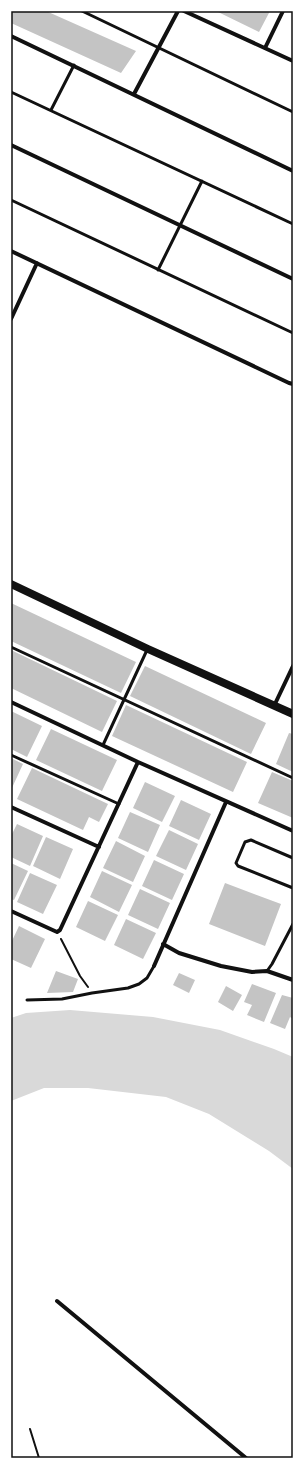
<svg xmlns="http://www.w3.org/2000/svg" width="304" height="1469" font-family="'Noto Serif',serif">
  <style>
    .water { fill: #d9d9d9 }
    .building { fill: #c4c4c4 }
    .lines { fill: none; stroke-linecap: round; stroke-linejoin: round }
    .path { stroke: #111; stroke-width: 2 }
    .service { stroke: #111; stroke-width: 3 }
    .minor { stroke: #111; stroke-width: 4 }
    .secondary { stroke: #111; stroke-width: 8 }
    .neatline { fill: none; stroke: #111; stroke-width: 1.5 }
  </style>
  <rect width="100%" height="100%" fill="#fff"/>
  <path class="water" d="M70 1010 153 1017 220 1030 274 1049 293 1057V1169L269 1151 209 1114 166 1097 88 1088H44L11 1101V1018L26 1013Z"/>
  <path class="building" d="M11 11H46L136 51 121 73 11 23Z
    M216 11H270L259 32Z
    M11 603 136 662 121 693 11 641Z
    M11 650 117 701 102 732 11 688Z
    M145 666 266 723 251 754 130 696Z
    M126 705 247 762 233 792 112 736Z
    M11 711 42 726 27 757 11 749Z
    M51 729 117 760 102 791 36 760Z
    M289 733 293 734V772L276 764Z
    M11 758 23 764 11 790Z
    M32 768 108 804 99 822 89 817 83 830 17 799Z
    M272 772 293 781V818L258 803Z
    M145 782 175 796 162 822 133 808Z
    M181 800 211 814 199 840 169 826Z
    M130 812 160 825 148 852 118 838Z
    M17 824 43 836 30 866 11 857V836Z
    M169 830 198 844 186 870 156 856Z
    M46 837 73 849 60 879 33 866Z
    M116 841 145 856 133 882 103 868Z
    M154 860 184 874 172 900 142 886Z
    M11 863 28 871 14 900 11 899Z
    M102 871 132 885 119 912 90 897Z
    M30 873 57 885 43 914 17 902Z
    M225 883 281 904 265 946 209 924Z
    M140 889 170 903 158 929 128 915Z
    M88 901 118 915 105 941 76 927Z
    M126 919 156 933 143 959 114 945Z
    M19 926 45 939 31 968 11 959V943Z
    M56 971 78 979 73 992 47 993Z
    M179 973 195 980 189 993 173 985Z
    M252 984 276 993 264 1022 247 1015 252 1005 244 1002Z
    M226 986 242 995 233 1011 218 1002Z
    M282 995 293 998V1019L290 1017 285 1029 270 1023Z"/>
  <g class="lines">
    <path class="path" d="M61 939 80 976 88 987
      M30 1429 39 1458"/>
    <path class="service" d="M82 11 293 112
      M11 92 293 224
      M51 110 74 65
      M11 200 293 333
      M158 270 202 181
      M11 647 293 778
      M103 745 147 650
      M11 755 119 804
      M293 858 251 840 245 842 236 863 238 866 293 888
      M267 971 272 964 293 924
      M27 1000 62 999 92 993 128 988 139 984 147 978 154 966"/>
    <path class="minor" d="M184 11 293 61
      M11 36 293 171
      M265 48 283 11
      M134 94 178 11
      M11 145 293 279
      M11 251 289 383 293 384
      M11 319 37 263
      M11 702 138 762 293 831
      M274 706 293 666
      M11 807 99 847
      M11 911 57 932 60 930 138 762
      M163 944 179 953 221 966 252 972 267 971 293 980
      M154 966 226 802
      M57 1301 246 1458"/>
    <path class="secondary" d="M11 584 148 649 293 714"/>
  </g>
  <rect width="304" height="1469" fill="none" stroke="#ffffff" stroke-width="24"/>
  <rect x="12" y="12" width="280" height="1445" class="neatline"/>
</svg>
